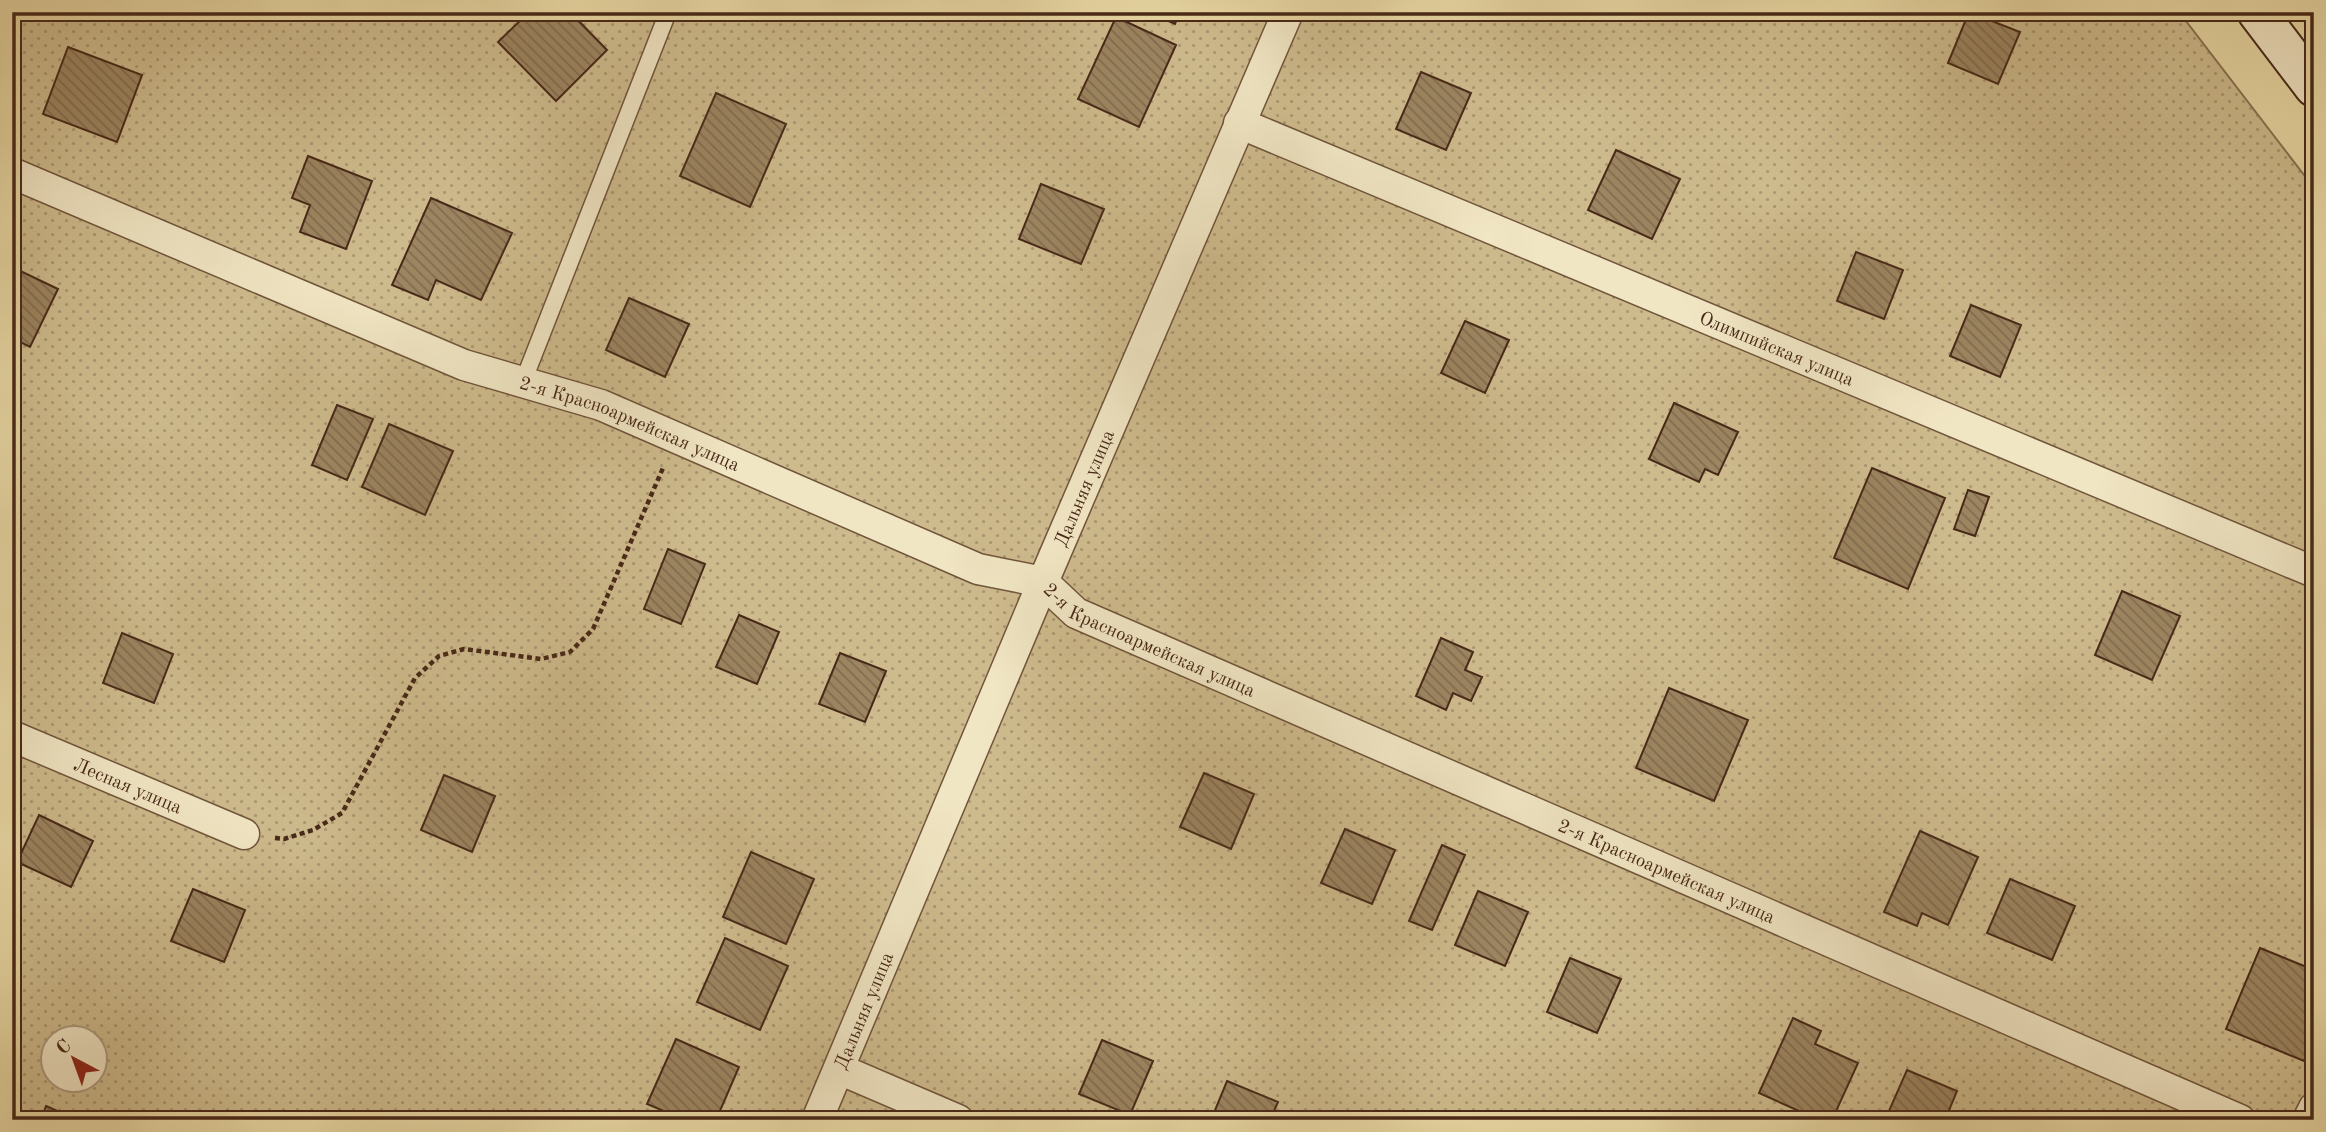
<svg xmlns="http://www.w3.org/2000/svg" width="2326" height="1132" font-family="'Old Standard TT',serif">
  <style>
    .grass { fill: url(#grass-dots); stroke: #8b7252; stroke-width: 2; fill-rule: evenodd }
    .building { fill: url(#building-back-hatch); stroke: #482918; stroke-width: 2 }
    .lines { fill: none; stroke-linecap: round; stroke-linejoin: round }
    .lane-casing { stroke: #70553b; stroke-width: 19 }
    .street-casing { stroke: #70553b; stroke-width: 33 }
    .secondary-casing { stroke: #482918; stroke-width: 42 }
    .path { stroke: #482918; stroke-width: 4.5; stroke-dasharray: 5 3.5; stroke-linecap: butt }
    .lane { stroke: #f1e6c4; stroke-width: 16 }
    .street { stroke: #f1e6c4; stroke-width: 30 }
    .secondary { stroke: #f1e6c4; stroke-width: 38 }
    .labels { text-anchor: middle; stroke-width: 5; stroke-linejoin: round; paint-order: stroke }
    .street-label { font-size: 19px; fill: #482918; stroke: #f1e6c4 }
  </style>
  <defs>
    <pattern id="grass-dots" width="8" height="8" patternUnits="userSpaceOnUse" patternTransform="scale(1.75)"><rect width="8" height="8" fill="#cebb8d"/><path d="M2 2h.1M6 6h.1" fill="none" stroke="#a99872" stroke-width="1.8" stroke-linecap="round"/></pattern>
    <pattern id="building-back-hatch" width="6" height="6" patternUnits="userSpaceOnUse" patternTransform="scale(1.75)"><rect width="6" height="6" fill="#9c8561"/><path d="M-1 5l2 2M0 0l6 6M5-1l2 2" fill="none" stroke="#816d4f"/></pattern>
  </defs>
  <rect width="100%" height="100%" fill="#e9d9a5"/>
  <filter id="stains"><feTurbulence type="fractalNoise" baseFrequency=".00286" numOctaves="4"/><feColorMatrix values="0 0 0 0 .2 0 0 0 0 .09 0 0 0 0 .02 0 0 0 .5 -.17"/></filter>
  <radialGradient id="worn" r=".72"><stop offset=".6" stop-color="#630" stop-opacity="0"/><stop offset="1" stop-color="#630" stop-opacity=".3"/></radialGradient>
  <path class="grass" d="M12 12H2179L2314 188V1120H12ZM52 1038H94V1080H52Z"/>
  <path class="building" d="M529 12H570L607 50 556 101 498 42Z
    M1148 12H1180L1175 24Z
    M1969 12 2020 32 1998 84 1948 63Z
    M1116 17 1176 45 1139 127 1078 99Z
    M68 47 142 75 117 142 43 114Z
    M1421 72 1471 93 1446 150 1396 129Z
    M716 93 786 124 750 207 680 176Z
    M1616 150 1680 179 1652 239 1588 210Z
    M308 156 372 181 346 249 300 232 310 205 292 198Z
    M1041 184 1104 209 1081 264 1019 239Z
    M431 198 512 233 481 300 436 280 428 300 392 285Z
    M1856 252 1903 270 1884 319 1837 301Z
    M12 267 58 289 30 347 12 338Z
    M629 298 689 324 665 377 606 350Z
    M1971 305 2021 325 2000 377 1950 356Z
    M1465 321 1509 340 1485 393 1441 373Z
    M1674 403 1738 432 1718 475 1705 469 1699 482 1649 459Z
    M337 405 373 419 347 480 312 465Z
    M389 424 453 451 425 515 362 487Z
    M1872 468 1945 498 1908 589 1834 558Z
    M1968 490 1989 497 1975 536 1954 529Z
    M668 549 705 564 681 624 644 609Z
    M2122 591 2180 616 2152 680 2095 655Z
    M739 615 779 632 757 684 716 667Z
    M122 633 173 654 154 703 103 683Z
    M1441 638 1473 652 1465 670 1482 677 1471 701 1453 693 1446 710 1416 696Z
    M840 653 886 671 865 722 819 704Z
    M1669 688 1748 720 1714 801 1636 768Z
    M1204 773 1254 794 1231 849 1180 827Z
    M444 775 495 796 472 852 421 830Z
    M39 815 93 841 71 887 17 862Z
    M1345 829 1395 850 1372 904 1321 883Z
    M1920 831 1978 857 1948 925 1922 913 1917 926 1884 912Z
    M1442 845 1465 855 1432 930 1409 921Z
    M751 852 814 879 786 944 723 917Z
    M2010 879 2075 906 2052 960 1987 933Z
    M193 889 245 910 224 962 171 941Z
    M1478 891 1528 912 1505 966 1455 945Z
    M725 938 788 966 760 1030 697 1002Z
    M2260 948 2314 970V1038L2304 1061 2226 1029Z
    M1570 958 1621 979 1597 1033 1547 1012Z
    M1793 1018 1821 1031 1815 1044 1858 1063 1832 1120H1819L1759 1093Z
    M676 1039 739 1067 716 1120H685L647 1104Z
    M1102 1040 1153 1061 1130 1115 1079 1094Z
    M1907 1070 1957 1091 1945 1120H1885Z
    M1227 1081 1278 1102 1270 1120H1211Z
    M46 1106 78 1120H41Z"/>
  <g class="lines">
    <defs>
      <path id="lane" d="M523 382 668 12"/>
      <g id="street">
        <path id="s1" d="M1239 123 2314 572"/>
        <path id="s2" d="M12 173 464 365 601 405 978 569 1043 582 1076 613 2240 1120"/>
        <path id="s3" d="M12 736 244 834"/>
        <path d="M839 1069 958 1120"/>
        <path id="s4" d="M817 1120 1043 582 1288 12"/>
        <path d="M2308 1120 2314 1108"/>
      </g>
      <path id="secondary" d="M2257 12 2314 87"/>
    </defs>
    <use href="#lane" class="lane-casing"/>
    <use href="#street" class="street-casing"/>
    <use href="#secondary" class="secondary-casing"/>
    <path class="path" d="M275 838 284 839 313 830 342 813 415 678 439 656 464 649 541 659 570 652 593 629 663 468"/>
    <use href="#lane" class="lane"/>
    <use href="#street" class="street"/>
    <use href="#secondary" class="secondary"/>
  </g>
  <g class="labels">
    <g class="street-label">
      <text dy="7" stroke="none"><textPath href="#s1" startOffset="583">Олимпийская улица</textPath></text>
      <text dy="7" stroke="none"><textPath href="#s2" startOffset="667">2-я Красноармейская улица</textPath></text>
      <text dy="7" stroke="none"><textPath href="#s4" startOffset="686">Дальняя улица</textPath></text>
      <text dy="7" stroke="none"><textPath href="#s2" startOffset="1234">2-я Красноармейская улица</textPath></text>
      <text dy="7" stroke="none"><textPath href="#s3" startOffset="126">Лесная улица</textPath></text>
      <text dy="7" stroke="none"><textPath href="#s2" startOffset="1801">2-я Красноармейская улица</textPath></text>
      <text dy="7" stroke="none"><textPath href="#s4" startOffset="119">Дальняя улица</textPath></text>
    </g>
  </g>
  <rect width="2326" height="1132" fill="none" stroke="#e9d9a5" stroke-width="42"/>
  <rect x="14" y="14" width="2298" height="1104" fill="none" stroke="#482918" stroke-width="3.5"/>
  <rect x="21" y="21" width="2284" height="1090" fill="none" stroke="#482918" stroke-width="2"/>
  <g transform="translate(74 1059) rotate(319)"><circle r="33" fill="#f1e6c4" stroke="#ad9a7f" stroke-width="2"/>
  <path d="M0-5L12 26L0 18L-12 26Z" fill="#8f2418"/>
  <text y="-10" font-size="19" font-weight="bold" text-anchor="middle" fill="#482918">С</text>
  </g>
  <rect width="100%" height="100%" filter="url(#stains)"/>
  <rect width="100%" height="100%" fill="url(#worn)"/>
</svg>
